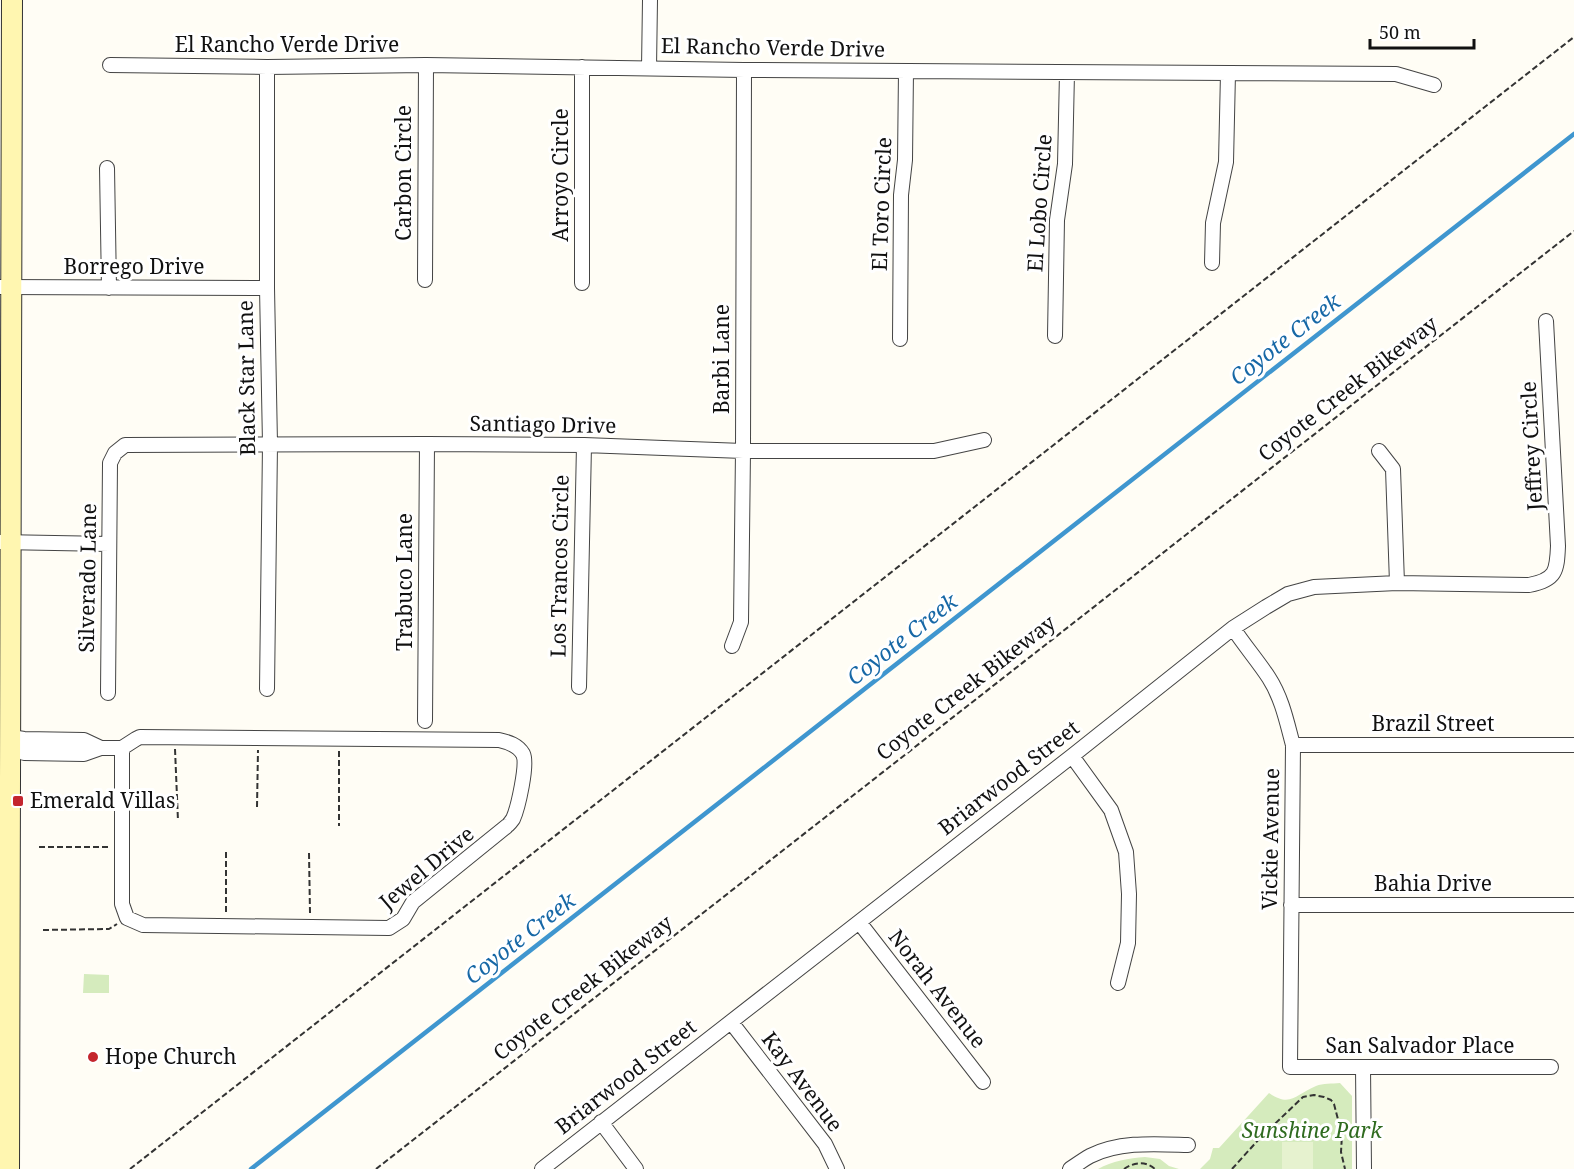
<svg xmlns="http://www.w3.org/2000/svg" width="1574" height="1169" font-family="'Noto Serif',serif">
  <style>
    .green { fill: #d5ebbd }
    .pitch { fill: #e6f2cf }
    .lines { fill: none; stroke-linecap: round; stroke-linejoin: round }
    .stream { stroke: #3f96cf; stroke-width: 4.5 }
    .minor-casing { stroke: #444; stroke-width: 16 }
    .secondary-casing { stroke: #333; stroke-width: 22 }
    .path { stroke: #333; stroke-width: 2; stroke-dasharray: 6 3; stroke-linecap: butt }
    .minor { stroke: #fff; stroke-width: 14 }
    .secondary { stroke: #fff6b0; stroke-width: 20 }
    .poi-dot { fill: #c4262e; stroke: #fff; stroke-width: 2 }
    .labels { text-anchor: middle; stroke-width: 6; stroke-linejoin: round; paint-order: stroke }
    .street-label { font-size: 21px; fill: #111; stroke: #fff }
    .poi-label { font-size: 21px; fill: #111; stroke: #fff; text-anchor: start }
    .park-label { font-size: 21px; font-style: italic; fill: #2f6b1f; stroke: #fff }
    .water-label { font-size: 22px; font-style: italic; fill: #1768a6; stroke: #fff }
  </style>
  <rect width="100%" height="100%" fill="#fffdf5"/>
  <path class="green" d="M84 974 109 975V993H83Z
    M1340 1083 1352 1096V1169H1200L1210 1159 1213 1148H1219L1269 1093C1291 1108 1296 1094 1316 1086 1323 1083 1332 1084 1340 1083Z
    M1145 1157 1160 1159 1169 1166 1179 1169H1098C1112 1161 1129 1158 1145 1157Z"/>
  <path class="pitch" d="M1282 1142H1313V1169H1282Z"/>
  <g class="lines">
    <path class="stream" d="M251 1169 1574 134"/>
    <defs>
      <path id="minor" d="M110 65 267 67 426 65 744 70 1396 74 1434 85
        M649 68 650 0
        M107 168 109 288
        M1212 263 1213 223 1226 162 1228 73
        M425 280 426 65
        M582 283V67
        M0 287 267 288
        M1055 336 1057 220 1065 164 1067 73
        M900 339 901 195 905 160 906 71
        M1379 451 1393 469 1397 583
        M0 542 109 544
        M1233 628C1244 645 1258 661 1269 678 1282 698 1287 723 1293 745L1290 1067H1551
        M732 646 741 622 743 451 744 70
        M579 687 584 445
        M267 689 270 444 267 288V67
        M108 693 110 463 115 453 125 445 427 444 584 445 743 451H934L984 440
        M425 721 427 444
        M11 737 24 753 84 754 101 748H122L136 739 140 737 499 740C508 742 518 745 523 754 528 764 518 808 513 819 513 819 508 826 507 826L413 902 403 919 389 928 143 925 127 918 122 904V748
        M11 737 24 739 84 740 101 748
        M1293 745H1574
        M1072 756 1111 810 1126 852 1129 894 1128 943 1118 983
        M1291 905H1574
        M859 922 983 1082
        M731 1022 825 1144 837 1169
        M1363 1067 1364 1169
        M601 1122 636 1169
        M542 1169 1072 756 1233 628 1266 607 1288 594 1314 587 1397 583 1529 585C1556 580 1557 571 1558 546L1546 321
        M1070 1169C1076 1165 1083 1160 1090 1156 1120 1141 1156 1144 1188 1145"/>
      <path id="secondary" d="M9 1169 12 0"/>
    </defs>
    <use href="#minor" class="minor-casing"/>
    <use href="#secondary" class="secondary-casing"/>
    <path class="path" d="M175 749 178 821
      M339 751V826
      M257 807 258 750
      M39 847H110
      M309 853 310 913
      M226 912V852
      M43 930 109 929 117 924
      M130 1169 1574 37
      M376 1169 1574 231
      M1124 1169C1134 1162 1146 1161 1155 1169
      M1232 1169 1260 1138 1303 1097 1314 1095 1324 1097 1331 1100 1334 1104 1342 1135 1341 1152 1345 1169"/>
    <use href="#minor" class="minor"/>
    <use href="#secondary" class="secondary"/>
  </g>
  <g class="poi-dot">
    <rect x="12" y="795" width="12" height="12" rx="3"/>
    <circle cx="93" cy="1057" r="6"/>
  </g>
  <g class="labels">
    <g class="street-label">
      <text x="287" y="52">El Rancho Verde Drive</text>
      <text transform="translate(773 48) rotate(1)" y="7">El Rancho Verde Drive</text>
      <text transform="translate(404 173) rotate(-90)" y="7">Carbon Circle</text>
      <text transform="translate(561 175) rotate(-90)" y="7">Arroyo Circle</text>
      <text transform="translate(1040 203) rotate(-86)" y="7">El Lobo Circle</text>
      <text transform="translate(882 204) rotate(-88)" y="7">El Toro Circle</text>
      <text x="134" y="274">Borrego Drive</text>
      <text transform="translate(722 359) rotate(-90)" y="7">Barbi Lane</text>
      <text transform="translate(247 378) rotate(-91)" y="7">Black Star Lane</text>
      <text transform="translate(1348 389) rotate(-38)" y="7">Coyote Creek Bikeway</text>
      <text transform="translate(543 425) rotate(1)" y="7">Santiago Drive</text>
      <text transform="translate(1532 446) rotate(-93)" y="7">Jeffrey Circle</text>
      <text transform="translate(560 566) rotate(-89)" y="7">Los Trancos Circle</text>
      <text transform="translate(88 578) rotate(-89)" y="7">Silverado Lane</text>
      <text transform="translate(405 582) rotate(-90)" y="7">Trabuco Lane</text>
      <text transform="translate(966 688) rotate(-38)" y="7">Coyote Creek Bikeway</text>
      <text x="1433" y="731">Brazil Street</text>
      <text transform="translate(1009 778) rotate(-38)" y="7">Briarwood Street</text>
      <text transform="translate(1271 839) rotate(-89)" y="7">Vickie Avenue</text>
      <text transform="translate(427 868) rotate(-40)" y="7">Jewel Drive</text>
      <text x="1433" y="891">Bahia Drive</text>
      <text transform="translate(583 988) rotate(-38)" y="7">Coyote Creek Bikeway</text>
      <text transform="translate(937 989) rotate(52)" y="7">Norah Avenue</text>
      <text x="1420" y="1053">San Salvador Place</text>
      <text transform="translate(626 1077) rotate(-38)" y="7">Briarwood Street</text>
      <text transform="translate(802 1082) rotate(53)" y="7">Kay Avenue</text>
    </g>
    <g class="poi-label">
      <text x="30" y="808">Emerald Villas</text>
      <text x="105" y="1064">Hope Church</text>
    </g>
    <g class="park-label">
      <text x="1312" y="1138">Sunshine Park</text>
    </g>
    <g class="water-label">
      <text transform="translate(1285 339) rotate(-38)" y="8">Coyote Creek</text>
      <text transform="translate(902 639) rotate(-38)" y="8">Coyote Creek</text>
      <text transform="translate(520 938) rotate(-38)" y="8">Coyote Creek</text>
    </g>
  </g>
  <path d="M1370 39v9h104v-9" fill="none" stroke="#111111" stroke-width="3"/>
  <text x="1379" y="39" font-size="18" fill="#111111" stroke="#ffffff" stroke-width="4.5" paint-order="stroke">50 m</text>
</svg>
